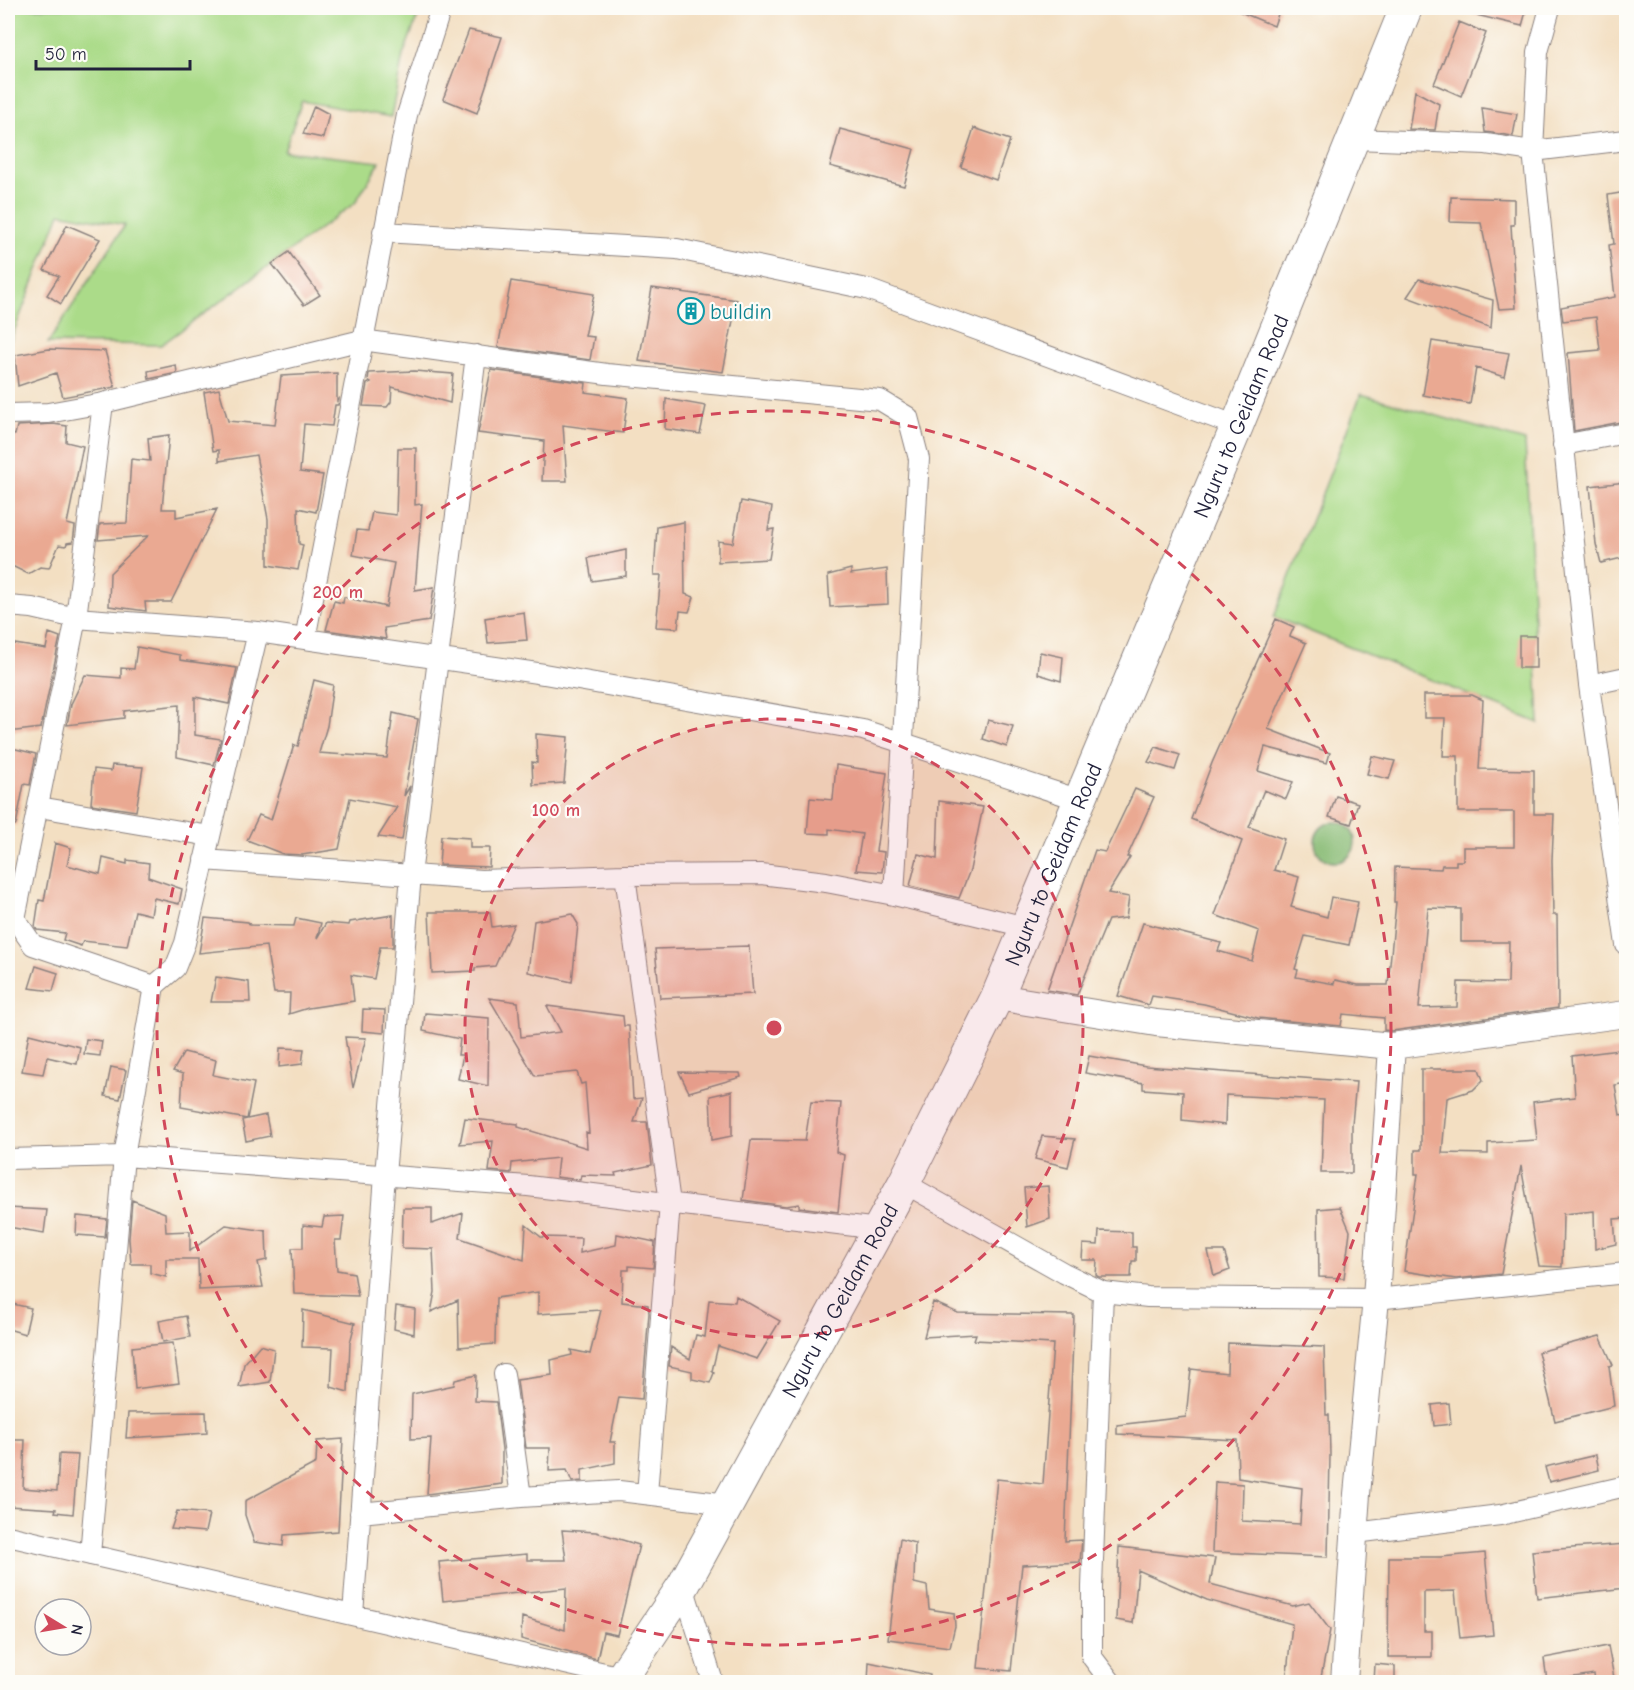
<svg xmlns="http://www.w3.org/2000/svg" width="1634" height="1690" font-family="'Comic Neue',sans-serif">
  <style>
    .green { fill: #abdb89; stroke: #667e62; stroke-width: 1.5 }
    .forest { fill: #88bb75; stroke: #556e58; stroke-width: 1.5 }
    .building { fill: #eaa992; fill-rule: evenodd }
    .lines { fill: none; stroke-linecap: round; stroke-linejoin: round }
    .minor-casing { stroke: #8a807e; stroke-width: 22 }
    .tertiary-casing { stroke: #8a807e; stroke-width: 28 }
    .primary-casing { stroke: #8a807e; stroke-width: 34 }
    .minor { stroke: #fff; stroke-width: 20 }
    .tertiary { stroke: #fff; stroke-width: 26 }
    .primary { stroke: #fff; stroke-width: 32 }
    .ring { fill: none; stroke: #d1495b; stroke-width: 3; stroke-dasharray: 10 8 }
    .labels { text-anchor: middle; stroke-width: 4.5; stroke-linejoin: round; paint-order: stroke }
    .culture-label { font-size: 22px; fill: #0d838f; stroke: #fdfcf7; text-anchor: start }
    .street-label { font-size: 22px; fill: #22223b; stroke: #fdfcf7 }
    .centre { fill: #d1495b; stroke: #fdfcf7; stroke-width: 3 }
    .ring-label { font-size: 18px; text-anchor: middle; font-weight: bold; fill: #d1495b; stroke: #fdfcf7; stroke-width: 4.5; stroke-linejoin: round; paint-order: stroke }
  </style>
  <rect width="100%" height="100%" fill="#fdfcf7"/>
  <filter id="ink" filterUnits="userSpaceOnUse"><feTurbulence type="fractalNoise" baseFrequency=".0167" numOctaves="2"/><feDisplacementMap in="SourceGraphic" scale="12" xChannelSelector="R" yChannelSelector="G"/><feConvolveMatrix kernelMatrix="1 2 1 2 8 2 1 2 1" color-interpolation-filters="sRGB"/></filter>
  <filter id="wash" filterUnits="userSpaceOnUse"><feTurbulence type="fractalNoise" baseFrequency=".008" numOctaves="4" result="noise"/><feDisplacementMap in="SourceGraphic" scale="24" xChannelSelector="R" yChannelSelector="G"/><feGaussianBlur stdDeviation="1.35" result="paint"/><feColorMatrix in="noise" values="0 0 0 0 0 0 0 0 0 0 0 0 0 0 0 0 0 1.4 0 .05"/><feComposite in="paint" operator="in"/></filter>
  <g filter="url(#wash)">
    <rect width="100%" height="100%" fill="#f3dfc2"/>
    <path class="green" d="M8 8H421L403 55 391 117 302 101 284 151 380 162 355 203 161 345 48 343 125 225 60 213 8 347Z
      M1361 394 1525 441 1539 723 1274 617Z"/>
    <path class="forest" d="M1315 842a20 20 0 1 1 40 0a20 20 0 1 1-40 0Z"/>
    <g id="blocks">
      <path class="building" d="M1231 8H1280L1274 26Z
        M1473 8H1527L1522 26 1472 14Z
        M1459 22 1486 33 1461 96 1434 84Z
        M469 30 502 37 477 113 443 99Z
        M1415 91 1439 104 1435 130 1409 129Z
        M314 106 329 114 323 138 303 134Z
        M1482 108 1517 114 1513 136 1485 132Z
        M974 128 1010 140 996 180 961 167Z
        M840 129 914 149 904 186 830 166Z
        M1626 192V421L1574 431 1568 353 1600 350 1596 317 1563 321 1561 307 1615 297 1609 245 1614 244 1608 195Z
        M1451 197 1514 199V225H1511L1516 308 1499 309 1481 223 1450 222Z
        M67 225 100 239 61 304 47 295 59 276 44 270Z
        M289 252 320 295 304 305 272 264Z
        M1419 279 1493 300 1491 328 1407 297Z
        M511 281 594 294 585 336 594 337 590 360 498 347Z
        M652 288 737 300 723 372 639 361Z
        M1432 341 1509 353 1504 377 1476 368 1470 404 1423 395Z
        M49 349 105 351 115 387 63 397 56 373 18 386 15 355Z
        M176 365 177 373 149 379 148 371Z
        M491 370 586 383 585 392 628 398 623 433 563 425 567 481H542L544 441 478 433Z
        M414 371 453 374 450 403 392 387 391 402 387 407 363 406 367 384 371 382 368 380 369 373Z
        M337 373V401L339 399 338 405H335L332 426 304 424 300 472 323 475 316 512 298 508 299 544 303 545 298 570 268 565V519L256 455 219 461V450L213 451 204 392 219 389 228 421 275 425 281 376Z
        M666 399 706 406 700 434 665 429Z
        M53 424 67 426 66 442 83 446 67 524 75 526 73 542 67 543 66 546 59 545 49 568 40 567 28 574 8 564V434L15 435 17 426Z
        M169 435 162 509H176V517L217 509 171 602H145L146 611 109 606 110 573 148 536 98 540 100 524 127 523 131 459 150 461 148 438Z
        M398 448H416L415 505 422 504 415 590 434 587 429 621 384 628 386 639 326 630 334 601 343 603 344 597 386 607 394 563 353 555 357 530 368 531 372 512 396 515Z
        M1626 482V557L1601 563 1596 544 1590 486Z
        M741 501 772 507 768 530 774 529 769 559 718 562V541L733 543Z
        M684 522 685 594 694 597 689 612 680 611 678 628 656 627 661 575H654L657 527Z
        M626 550V576L592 581 588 558Z
        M851 569V574L887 569 888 604 830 607 828 575Z
        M524 612 527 640 488 643 485 618Z
        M1276 619 1294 627 1290 636 1306 643 1268 729 1330 753 1327 763 1265 747 1258 771 1293 782 1286 799 1264 790 1249 827 1284 839 1274 870 1299 877 1291 907 1327 917 1331 897 1358 902 1349 945 1305 936 1295 969 1298 970 1296 977 1334 984 1335 980 1358 985H1388L1396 902H1394L1395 867 1441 869 1442 865H1456V861H1463V847H1514V812H1458V756H1443L1445 718H1424V695H1472L1483 700 1479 769 1534 770V814H1554L1552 860 1553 915H1557L1558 1008 1392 1031 1384 1030V1018L1343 1014 1341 1026 1258 1018 1204 1004 1152 996 1149 1005 1118 996 1143 923 1221 943 1218 951 1252 961 1259 931 1215 915 1242 841 1191 819 1212 763ZM1428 908 1461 909V942H1509L1508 983 1458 982 1457 1007 1419 1008Z
        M49 633 60 637 41 728 8 732V643L46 649Z
        M1519 636H1536V668H1519Z
        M137 647 180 655V660L237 668 229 704 195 697V735L221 739 214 765 177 757 179 705 124 711V718L67 725 71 704 85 675 121 678V668L134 669Z
        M1040 652 1063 657 1061 681 1038 674Z
        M314 680 333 685 327 726 319 753 387 758 393 713 418 719 404 796 410 786 402 840 378 837 397 807 350 798 339 849 302 855 283 854 247 840 259 815 271 820 294 745 298 746Z
        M988 720 1013 726 1007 747 983 739Z
        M536 734 568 737 564 783 533 785 532 762 537 763Z
        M8 747 36 754 30 785 24 784 16 825 8 824Z
        M1156 747 1180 755 1175 770 1148 762Z
        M1372 756 1395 761 1389 779 1367 774Z
        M112 765 143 767 136 811 91 804 94 769 111 771Z
        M836 765 887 773 876 851 884 852 882 872 856 870 862 834 829 829V834L807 833 810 798 833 800Z
        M1135 789 1154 797 1127 857H1130L1108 893 1129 897 1126 918 1108 920 1077 995 1047 990 1095 850 1105 852Z
        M1336 796 1358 803 1351 824 1329 817Z
        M939 801 983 807 970 870 959 898 910 886 918 854 937 859Z
        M441 836 470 838V848H490L489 867 439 865Z
        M55 843 71 848 67 865 100 874 103 858 127 864V860L149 863 148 877 182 889 179 904 154 898 151 915 135 911 127 946 83 941 81 946 63 940 65 933 37 930 35 927 39 900 44 901Z
        M429 912H490L492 927 514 924 495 966 475 968V971L432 973Z
        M572 914 578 924 572 982 528 972 534 921Z
        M393 915V947H380L374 979 351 975 354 1001 308 1008 289 1014 290 993H274L266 946 199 953 205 918 248 922 250 925 294 926 296 918 321 923 317 938 326 923 349 925 350 922Z
        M749 946 753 994 660 998 655 949Z
        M36 966 58 973 53 991 29 988Z
        M216 977 249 982 250 1002H211Z
        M489 998 518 1002 521 1037 561 1032 547 1006 623 1016 624 1026H629L633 1099 642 1098 634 1122H647L652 1165 615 1173 616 1176 581 1175 580 1180 556 1177 558 1158 512 1163 511 1173 489 1171 493 1141 460 1144 465 1118 518 1124V1127L587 1148 586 1132 589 1133 585 1083 581 1084 577 1072 535 1076Z
        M363 1009 385 1010 384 1033 362 1031Z
        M425 1013 489 1018 488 1086 458 1079 463 1055H458L460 1039 423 1031Z
        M29 1034 80 1047 77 1064 47 1057 43 1074 22 1071Z
        M345 1037 366 1038 353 1088Z
        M86 1039 102 1041 100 1056 84 1054Z
        M280 1048 304 1049 302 1064 279 1067Z
        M1626 1049V1083L1615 1085 1620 1115 1626 1114V1218L1614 1219 1616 1244 1595 1249 1594 1211 1563 1214 1562 1267 1539 1266 1521 1166 1501 1274 1456 1279 1404 1271 1418 1174H1415V1150H1421V1069H1479L1483 1080 1473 1090 1447 1098 1442 1153 1488 1154V1143L1537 1140 1533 1102 1575 1097 1572 1056Z
        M184 1052 216 1060 213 1075 254 1083 247 1119 266 1115 270 1136 246 1141 242 1120 247 1119 181 1107 183 1074 173 1071Z
        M1089 1056 1146 1066 1356 1082 1352 1124V1173H1321L1324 1100 1226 1095 1225 1125 1182 1120 1183 1092 1143 1089V1083L1085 1073Z
        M111 1067 126 1070 120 1099 105 1096Z
        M679 1072 740 1073 741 1077 689 1092Z
        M732 1091V1136L712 1140 710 1096Z
        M811 1102 841 1103 836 1152 844 1155 838 1212 799 1207V1204L786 1206 743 1200 751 1140 805 1141Z
        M1042 1136 1075 1139 1068 1167 1035 1159Z
        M1048 1186 1050 1219 1027 1227 1024 1188Z
        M132 1200 165 1213 166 1232 190 1231V1251L226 1225 266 1231 267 1260 258 1262 263 1287 199 1290 198 1259H166V1277L150 1273V1264H131L129 1239Z
        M1340 1207 1350 1231 1344 1278 1319 1277 1318 1209Z
        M8 1208 47 1210 44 1233 8 1227Z
        M403 1208H432V1224L463 1213 460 1238 524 1260 526 1225 541 1237 581 1238 580 1253 616 1245 617 1234 655 1242 653 1268 629 1266V1270H623L622 1302 648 1305 649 1313 642 1399 619 1397 610 1442H615V1463L582 1470V1481L572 1482 567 1470 549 1471 550 1448H526L517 1380 552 1375 551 1360 572 1355 571 1350 590 1354 601 1310 538 1314V1292L496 1298 495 1344 459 1347 458 1300 431 1312 435 1292 433 1249 402 1248Z
        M77 1216 107 1219 105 1237 76 1235Z
        M344 1216 341 1240H335L337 1270 354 1273 358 1296 294 1294 292 1248H303V1225L322 1227 324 1217Z
        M1099 1231 1132 1232V1247H1136V1261H1132L1131 1277H1099L1096 1275 1097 1260H1082L1083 1244 1098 1245Z
        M1208 1251H1224L1230 1270 1214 1276Z
        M736 1296 780 1321 757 1359 718 1346 712 1371 714 1373 710 1383 692 1379V1371L669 1366 671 1347 690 1359 696 1335 705 1337 709 1300 735 1302Z
        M933 1302 958 1313 1074 1315 1065 1541 1082 1540 1080 1562 1022 1565 1011 1671 978 1668 997 1479 1043 1484 1053 1344 974 1340 976 1334 924 1337Z
        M8 1303 31 1308 25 1334 8 1329Z
        M396 1306 415 1309 414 1334 394 1329Z
        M303 1310 355 1323 350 1343 348 1392 331 1387 333 1348 302 1347Z
        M186 1316 190 1337 163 1342 159 1321Z
        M1600 1336 1613 1365 1609 1366 1614 1406 1555 1421 1538 1352Z
        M173 1343 179 1383 135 1389 132 1347Z
        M1228 1343 1324 1347 1326 1415H1329L1330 1455 1328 1557 1212 1552 1215 1482 1243 1484 1242 1521 1300 1524 1302 1488 1238 1478 1237 1440 1117 1434V1425L1186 1417 1191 1369 1227 1373Z
        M260 1345 274 1349 270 1382 239 1387 244 1364Z
        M476 1375 475 1401 496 1402 502 1449V1484L427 1494 431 1438 411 1439 412 1394 454 1385 455 1380Z
        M1449 1403 1451 1424 1434 1426 1432 1405Z
        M206 1412 207 1433 126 1438 128 1413Z
        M343 1439 338 1531 284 1535 283 1546 254 1542 245 1515V1501L316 1463 317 1441Z
        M8 1440H25L23 1488 57 1491 59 1454 78 1455 73 1514 55 1512 56 1509 8 1506Z
        M1596 1455 1599 1470 1549 1482 1545 1467Z
        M177 1511 209 1514 205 1532 171 1529Z
        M562 1530 596 1532 639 1545 617 1635 603 1632 597 1659 521 1639 522 1617 565 1630 566 1588 443 1601 439 1562 527 1554V1560H566Z
        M900 1539 915 1543 914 1583 927 1586 929 1609 954 1613 955 1626 950 1647 888 1639Z
        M1626 1544V1588L1537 1598 1532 1551Z
        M1119 1547 1215 1558 1210 1584 1293 1606 1309 1602 1330 1630 1320 1683H1286L1292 1624 1207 1600 1138 1570 1133 1623 1116 1620Z
        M1485 1553 1493 1635 1460 1638 1455 1591 1424 1592V1631H1432V1657H1388L1389 1557H1441Z
        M1608 1646 1615 1683H1595L1594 1674 1547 1681 1544 1658Z
        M869 1662 930 1675 929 1683H868Z
        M1375 1664 1395 1666V1683H1374Z"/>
    </g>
  </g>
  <g filter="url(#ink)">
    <use href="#blocks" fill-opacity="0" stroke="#8a807e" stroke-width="1.5"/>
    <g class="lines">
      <defs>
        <path id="minor" d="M1550 8 1538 52 1533 151 1589 685 1626 945
          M1354 139 1486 144 1533 151 1626 140
          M383 232 677 249 867 289 1237 426
          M8 414 48 413 103 403 362 340 607 374 880 400 908 417 919 459 894 895
          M1563 445 1626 433
          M8 606 32 608 76 618 258 632 305 639 544 674 863 730 1080 800
          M305 639 407 115 441 8
          M1589 685 1626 677
          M39 807 210 836
          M204 860 481 880 625 875 761 874 826 882 894 895 1026 927
          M625 875 670 1203 647 1494
          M8 916 15 919 33 945 154 986
          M15 919 76 618 103 403
          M8 1159 124 1156 528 1186 879 1229
          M904 1183 1064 1273 1103 1292 1148 1297 1376 1299 1626 1273
          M1103 1292 1092 1587V1657L1111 1682
          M504 1374 521 1497
          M360 1513 521 1497 619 1491 728 1504
          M1355 1533 1500 1515 1626 1486
          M8 1536 622 1677
          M90 1555 124 1156 154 986 175 968 185 943 258 632
          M683 1586 713 1682
          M353 1615 385 1175 411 875 476 355"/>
        <path id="tertiary" d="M997 997 1156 1023 1392 1046 1626 1014
          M1344 1682 1357 1494 1376 1299 1392 1046"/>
        <g id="primary">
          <path id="s1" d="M619 1682 683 1586 904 1183 997 997 1237 426 1406 8"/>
        </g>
      </defs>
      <use href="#minor" class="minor-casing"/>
      <use href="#tertiary" class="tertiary-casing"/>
      <use href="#primary" class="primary-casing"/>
      <use href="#minor" class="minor"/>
      <use href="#tertiary" class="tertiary"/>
      <use href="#primary" class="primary"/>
    </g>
  </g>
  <circle cx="774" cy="1028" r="309" fill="#d1495b" fill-opacity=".12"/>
  <g class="ring">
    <circle cx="774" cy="1028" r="309"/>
    <circle cx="774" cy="1028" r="617"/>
  </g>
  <defs>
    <symbol id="building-ring" viewBox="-11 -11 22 22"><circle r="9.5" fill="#fdfcf7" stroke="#0f9aa8" stroke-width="1.5"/><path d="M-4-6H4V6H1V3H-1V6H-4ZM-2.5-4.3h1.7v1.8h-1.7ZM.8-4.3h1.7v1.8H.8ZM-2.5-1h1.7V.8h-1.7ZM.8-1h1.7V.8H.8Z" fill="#0f9aa8"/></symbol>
  </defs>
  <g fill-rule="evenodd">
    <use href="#building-ring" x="676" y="296" width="30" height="30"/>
  </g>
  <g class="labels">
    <g class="culture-label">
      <text x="710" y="319">buildin</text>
    </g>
    <g class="street-label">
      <text dy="8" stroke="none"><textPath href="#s1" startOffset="1413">Nguru to Geidam Road</textPath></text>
      <text dy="8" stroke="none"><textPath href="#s1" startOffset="927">Nguru to Geidam Road</textPath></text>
      <text dy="8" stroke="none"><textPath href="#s1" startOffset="441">Nguru to Geidam Road</textPath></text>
    </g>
  </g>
  <circle cx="774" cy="1028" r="9" class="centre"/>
  <g class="ring-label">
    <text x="338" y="598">200 m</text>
    <text x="556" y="816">100 m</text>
  </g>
  <rect width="1634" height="1690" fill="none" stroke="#fdfcf7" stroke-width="30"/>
  <g transform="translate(63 1627) rotate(101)"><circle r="28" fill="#fdfcf7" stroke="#a5a5ac" stroke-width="1.5"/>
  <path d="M0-4.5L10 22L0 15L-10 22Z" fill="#d1495b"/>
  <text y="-9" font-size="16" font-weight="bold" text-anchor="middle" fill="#22223b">N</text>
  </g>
  <path d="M36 60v9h154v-9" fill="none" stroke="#22223b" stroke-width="3"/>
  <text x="45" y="60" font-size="18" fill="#22223b" stroke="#fdfcf7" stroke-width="4.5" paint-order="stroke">50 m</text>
</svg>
